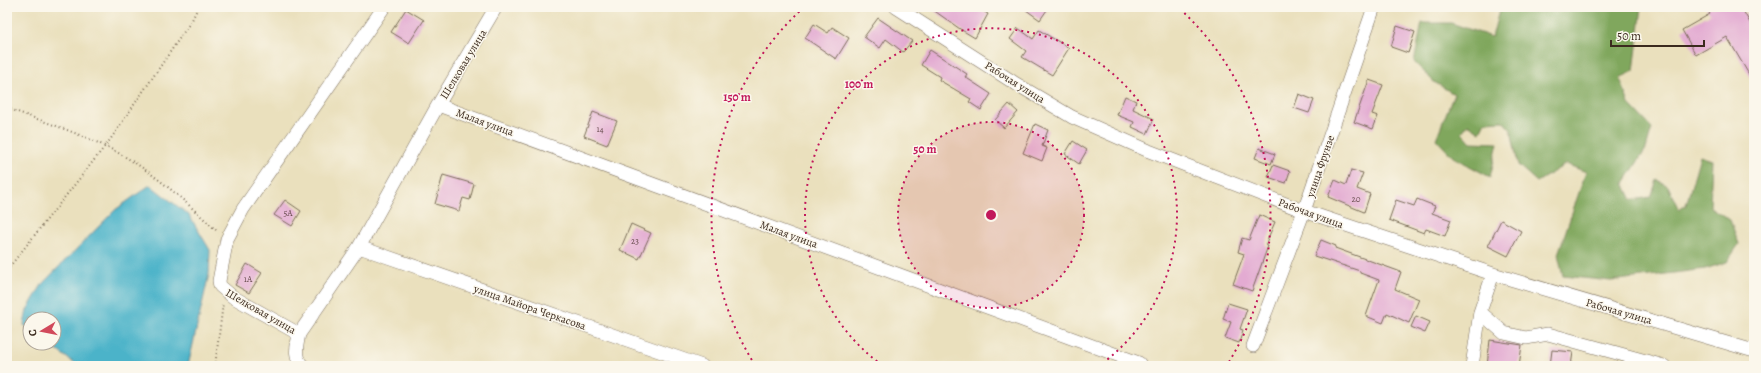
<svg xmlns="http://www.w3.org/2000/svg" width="1761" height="373" font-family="Alegreya,serif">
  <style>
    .forest { fill: #80a75d; stroke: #5e683e }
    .water { fill: #4bb3c9; stroke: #436e74 }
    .building { fill: #e3abd2 }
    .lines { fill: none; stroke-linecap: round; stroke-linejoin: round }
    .minor-casing { stroke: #786a56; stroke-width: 14 }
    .path { stroke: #786a56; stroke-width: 2; stroke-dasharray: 1 3; stroke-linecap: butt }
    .minor { stroke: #fff; stroke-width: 13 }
    .ring { fill: none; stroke: #c2185b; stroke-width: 2; stroke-dasharray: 2 4 }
    .labels { text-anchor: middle; stroke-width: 3; stroke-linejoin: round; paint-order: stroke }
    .number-label { font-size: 9px; fill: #654a4b }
    .street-label { font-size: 11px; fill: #3b2a1e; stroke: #fbf7ec }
    .centre { fill: #c2185b; stroke: #fbf7ec; stroke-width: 2 }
    .ring-label { font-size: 12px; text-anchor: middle; font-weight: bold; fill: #c2185b; stroke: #fbf7ec; stroke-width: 3; stroke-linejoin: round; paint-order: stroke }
  </style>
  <rect width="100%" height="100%" fill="#fbf7ec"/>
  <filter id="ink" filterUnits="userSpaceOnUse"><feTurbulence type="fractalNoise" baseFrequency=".025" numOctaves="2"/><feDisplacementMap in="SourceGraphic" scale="8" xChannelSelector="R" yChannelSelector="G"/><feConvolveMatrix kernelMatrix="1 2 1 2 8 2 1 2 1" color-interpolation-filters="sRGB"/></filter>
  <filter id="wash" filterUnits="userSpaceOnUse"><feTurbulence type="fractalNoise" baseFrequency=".012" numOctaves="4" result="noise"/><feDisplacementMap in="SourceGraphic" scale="16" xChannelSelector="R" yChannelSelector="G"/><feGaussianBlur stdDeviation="0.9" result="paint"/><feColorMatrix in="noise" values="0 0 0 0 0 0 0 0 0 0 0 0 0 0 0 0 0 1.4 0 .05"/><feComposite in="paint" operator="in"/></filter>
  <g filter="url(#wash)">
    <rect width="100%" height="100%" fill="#eae0bd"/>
    <path class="forest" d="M1500 7H1642L1634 71 1620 78 1629 104 1652 128 1646 149 1624 183 1632 200 1651 197 1657 180 1668 186 1679 210 1686 205 1700 156 1712 160 1710 207 1730 220 1739 244 1727 262 1705 269 1611 281 1563 276 1558 254 1586 172 1566 164 1537 182 1518 165 1511 130 1503 121 1485 122 1480 132 1468 124 1462 132 1471 142 1498 143 1490 177 1453 157 1436 139 1454 94 1434 82 1414 62 1422 23H1451L1492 37Z"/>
    <path class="water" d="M150 185 189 215 210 250 209 274 188 366H78L47 343H54V319H30V330L24 325 27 310 43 283 115 210Z"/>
    <g id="blocks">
      <path class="building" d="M929 7H976L988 14 975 38 960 29Z
        M1022 7H1049L1040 20Z
        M1706 7H1741L1754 30V83L1727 37 1696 55 1682 30 1710 14Z
        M406 9 424 20 409 43 391 32Z
        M878 18 912 41 903 52 886 39 880 48 864 37Z
        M814 24 828 33 832 27 849 38 836 59 805 38Z
        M1397 26 1415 32 1408 53 1391 47Z
        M1018 28 1033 39 1039 30 1069 48 1052 75 1022 57 1026 51 1010 39Z
        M930 50 967 74 965 77 991 94 981 110 969 102 971 99 939 80 940 77 921 65Z
        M1369 80 1383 85 1372 114 1378 116 1373 129 1354 122Z
        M1299 94 1314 100 1309 113 1294 108Z
        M1125 96 1136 101 1133 109 1154 119 1147 134 1132 127 1134 122 1117 115Z
        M1009 104 1018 112 1004 128 995 120Z
        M593 112 617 121 607 145 584 136Z
        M1035 124 1048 130 1042 146 1047 148 1042 161 1023 153Z
        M1073 141 1087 150 1079 164 1065 154Z
        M1259 148 1275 154 1271 164 1255 158Z
        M1273 165 1290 171 1286 183 1268 177Z
        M1351 170 1363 173 1357 189 1370 194 1364 212 1328 197 1335 180 1346 185Z
        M443 175 474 184 470 200 463 198 459 211 435 204Z
        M1417 199 1435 206 1432 213 1451 220 1445 236 1426 229 1424 233 1389 220 1396 200 1414 206Z
        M285 200 301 211 292 226 274 215Z
        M1259 215 1275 222 1265 245 1268 246 1252 291 1233 284 1244 254 1238 252 1242 238 1249 240Z
        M1501 220 1521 231 1508 256 1488 246Z
        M631 224 651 233 639 259 620 250Z
        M1321 240 1336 246 1335 248 1401 272 1395 289 1419 299 1409 323 1387 313 1383 323 1366 316 1379 280 1360 273V271L1314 256Z
        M247 264 262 273 249 293 235 285Z
        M1228 303 1247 309 1240 329 1243 330 1239 343 1225 338 1231 322 1223 319Z
        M1416 316 1430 322 1425 333 1411 327Z
        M1490 340 1522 345 1519 366H1487Z
        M1552 350 1573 352 1571 366H1550Z"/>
    </g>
  </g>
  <g filter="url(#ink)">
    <use href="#blocks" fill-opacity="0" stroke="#786a56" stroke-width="1"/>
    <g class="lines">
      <defs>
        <path id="minor" d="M384 7 243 209 227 239 219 281 220 286 233 297 299 334 359 247 438 105 496 7
          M896 7 1013 82 1072 117 1149 151 1304 211 1493 274 1754 351
          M438 105 1139 363
          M359 247 702 366
          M1480 312 1504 333 1526 338 1548 334 1664 366
          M299 334C297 345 293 358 303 366
          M1253 346 1304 211 1374 7
          M1472 366 1480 312 1493 274"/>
      </defs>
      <use href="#minor" class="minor-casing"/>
      <path class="path" d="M7 108C49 124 97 138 135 163 165 182 191 207 217 231
        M7 270 110 140 192 20 198 7
        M215 366 223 304"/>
      <use href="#minor" class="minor"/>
    </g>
  </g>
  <circle cx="991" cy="215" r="93" fill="#c2185b" fill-opacity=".12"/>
  <g class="ring">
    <circle cx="991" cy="215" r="93"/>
    <path d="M882 365A186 186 0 1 1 1100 365"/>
    <path d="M755 365A280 280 0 0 1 802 9M1180 9A280 280 0 0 1 1227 365"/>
  </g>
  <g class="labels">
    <g class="number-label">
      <text x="600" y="132">14</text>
      <text x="1356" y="202">20</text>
      <text x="288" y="216">5А</text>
      <text x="635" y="244">23</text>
      <text x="248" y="282">1А</text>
    </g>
    <g class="street-label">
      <text transform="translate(463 64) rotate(-59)" y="4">Шелковая улица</text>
      <text transform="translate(1015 82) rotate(32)" y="4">Рабочая улица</text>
      <text transform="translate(485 122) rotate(20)" y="4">Малая улица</text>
      <text transform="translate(1320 166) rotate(-71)" y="4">улица Фрунзе</text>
      <text transform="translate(1311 213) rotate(20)" y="4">Рабочая улица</text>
      <text transform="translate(789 234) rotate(20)" y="4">Малая улица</text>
      <text transform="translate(530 307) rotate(19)" y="4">улица Майора Черкасова</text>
      <text transform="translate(261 311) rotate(30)" y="4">Шелковая улица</text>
      <text transform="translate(1619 311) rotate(16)" y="4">Рабочая улица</text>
    </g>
  </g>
  <circle cx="991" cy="215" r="6" class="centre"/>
  <g class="ring-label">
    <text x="859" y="88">100 m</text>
    <text x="737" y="101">150 m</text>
    <text x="925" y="153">50 m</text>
  </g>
  <rect width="1761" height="373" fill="none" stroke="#fbf7ec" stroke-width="24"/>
  <g transform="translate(42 331) rotate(260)"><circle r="19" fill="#fbf7ec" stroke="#aea59a"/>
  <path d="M0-3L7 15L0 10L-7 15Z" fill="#d1495b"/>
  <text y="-6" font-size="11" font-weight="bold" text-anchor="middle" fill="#3b2a1e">С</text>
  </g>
  <path d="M1611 40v6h93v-6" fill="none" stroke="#3b2a1e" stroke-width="2"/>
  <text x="1617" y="40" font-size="12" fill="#3b2a1e" stroke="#fbf7ec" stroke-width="3" paint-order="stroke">50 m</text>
</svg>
